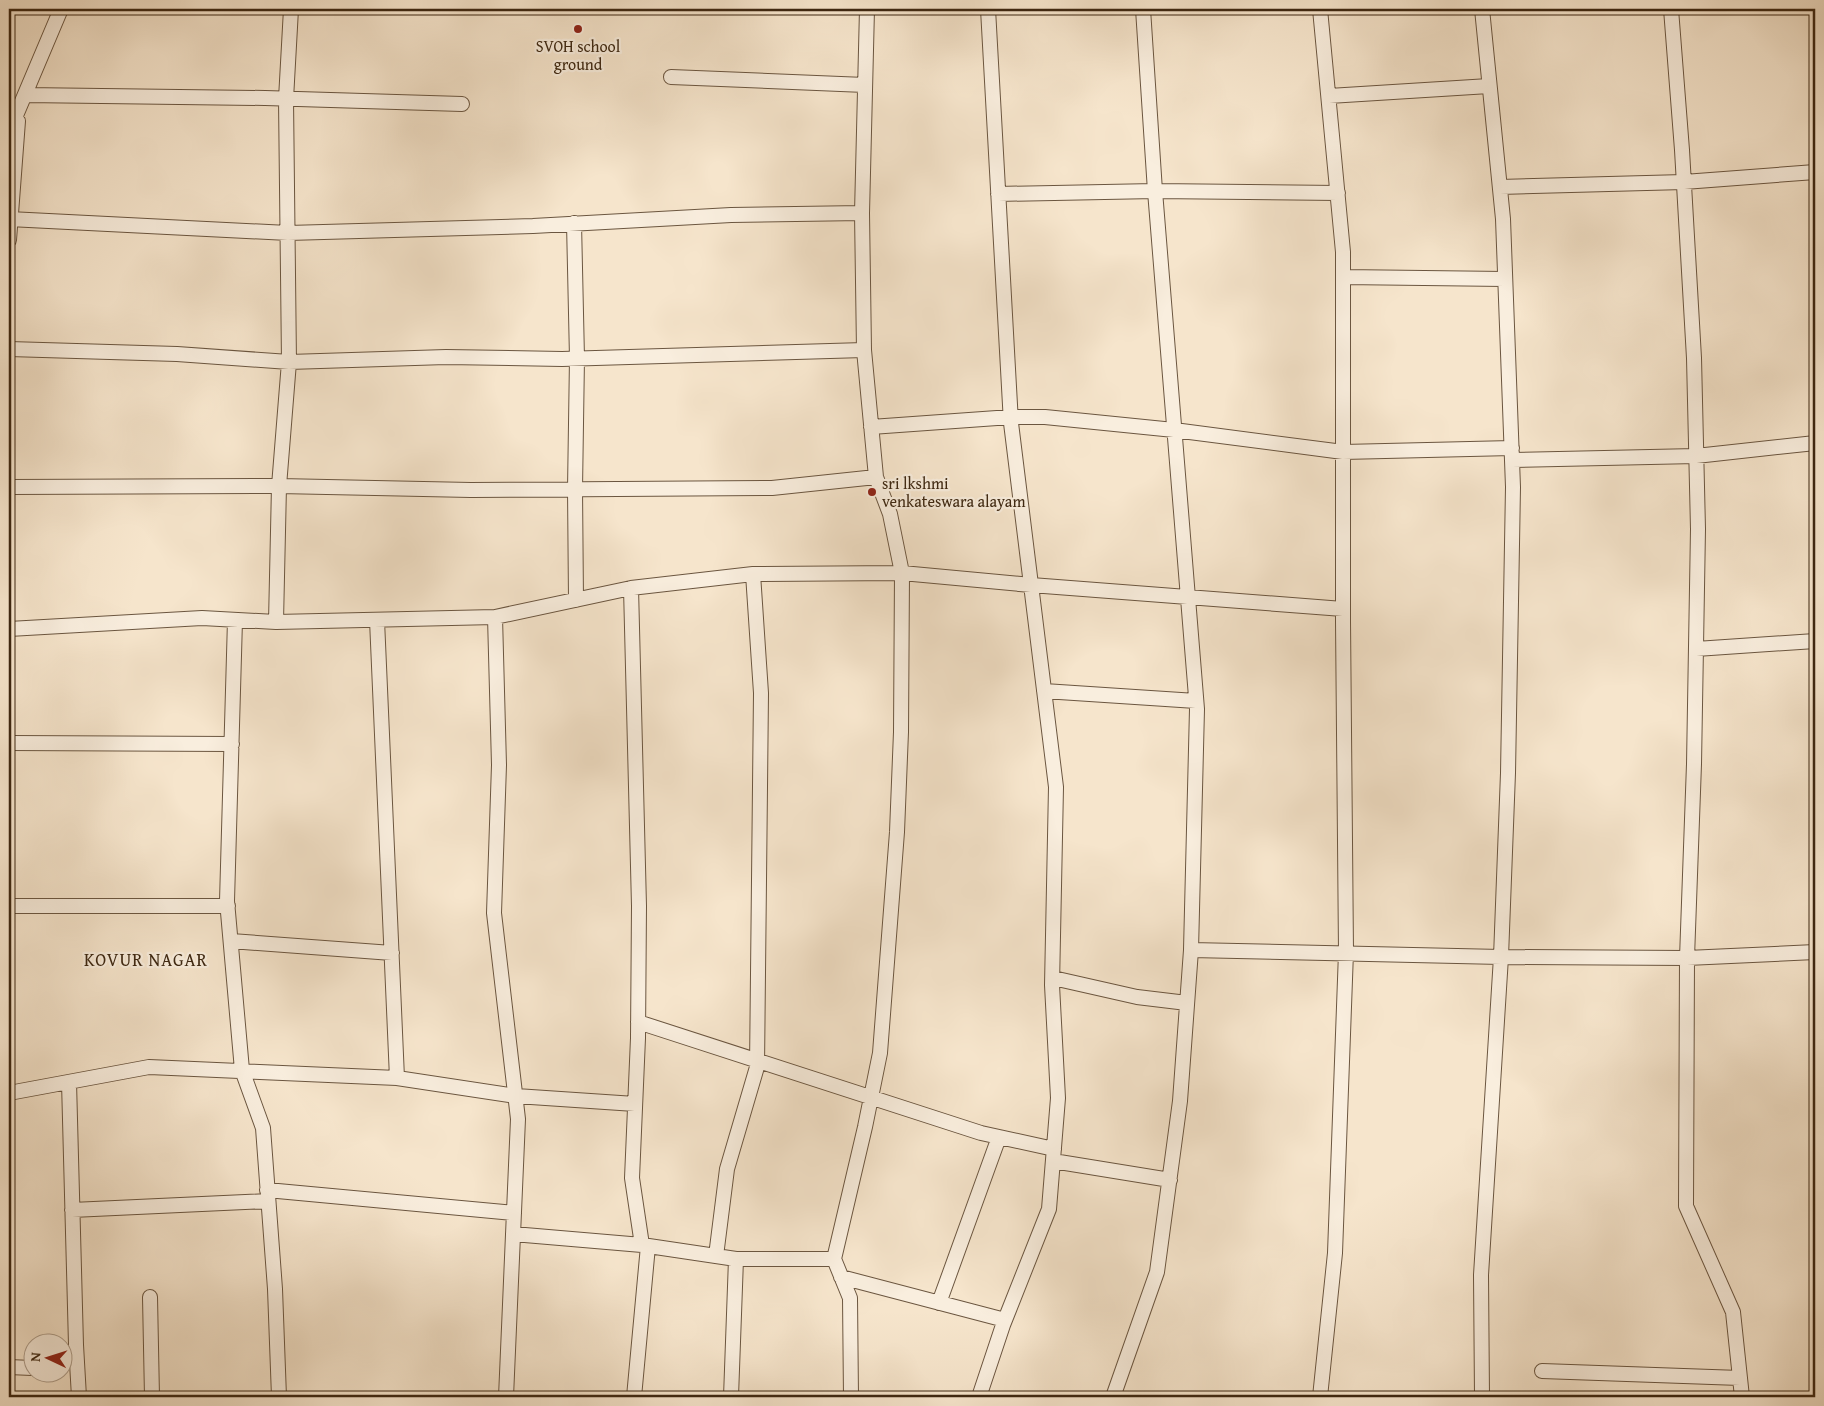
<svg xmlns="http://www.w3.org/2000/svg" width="1824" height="1406" font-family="'Gentium Book Plus',serif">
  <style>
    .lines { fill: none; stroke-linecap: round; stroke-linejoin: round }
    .minor-casing { stroke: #6b5640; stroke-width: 16 }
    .minor { stroke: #f9eede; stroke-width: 14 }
    .poi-dot { fill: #8f2418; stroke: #f9eede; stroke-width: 2 }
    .labels { text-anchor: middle; stroke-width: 4.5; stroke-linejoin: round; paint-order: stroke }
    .poi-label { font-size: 16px; fill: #3d2711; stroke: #f9eede }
    .neighbourhood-label { font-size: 18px; letter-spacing: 1px; fill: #3d2711; stroke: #f9eede }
  </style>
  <rect width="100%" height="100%" fill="#f6e5cc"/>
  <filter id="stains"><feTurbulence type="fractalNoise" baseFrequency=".004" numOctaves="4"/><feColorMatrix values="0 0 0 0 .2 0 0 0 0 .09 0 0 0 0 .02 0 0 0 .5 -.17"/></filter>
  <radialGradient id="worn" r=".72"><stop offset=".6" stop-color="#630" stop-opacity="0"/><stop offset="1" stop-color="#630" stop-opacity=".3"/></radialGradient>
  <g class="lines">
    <defs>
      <path id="minor" d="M1482 9 1503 219 1513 487 1508 773 1501 957 1481 1275 1482 1397
        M1671 9 1682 150 1694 358 1698 529 1694 764 1687 958 1686 1206 1733 1312 1742 1397
        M671 77 865 85
        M25 95 265 98 462 104
        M1329 96 1489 86
        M9 132 61 9
        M1500 187 1684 182 1815 172
        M998 194 1155 191 1338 193
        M9 219 288 233 533 226 731 215 862 213
        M574 223 577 358 575 489 576 600
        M9 240 18 121
        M1343 277 1505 279
        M9 349 177 354 289 362 446 357 562 359 864 350
        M871 427 1011 417H1045L1174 430 1343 452 1512 448
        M1512 460 1696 456 1815 443
        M9 487 279 486 471 490 772 488 876 477
        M631 588 639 906 638 1038 632 1178 642 1245
        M495 617 499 765 494 913 518 1119 506 1397
        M235 620 227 901 242 1070 263 1128 275 1289 279 1397
        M276 622 279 486 289 362 286 99 291 9
        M9 629 202 618 276 622 495 617 631 588 753 574 902 573 1031 585 1343 609
        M1696 649 1815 641
        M1044 691 1196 701
        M9 743 232 744
        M9 906H228
        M231 941 392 953
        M1191 950 1501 957 1687 958 1815 952
        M1053 978 1137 997 1187 1003
        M638 1022 981 1133 1054 1149
        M397 1078 516 1096 635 1104
        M69 1082 76 1345 79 1397
        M9 1093 149 1067 397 1078 377 620
        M1053 1161 1170 1180
        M267 1190 514 1213
        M72 1210 268 1201
        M513 1234 642 1245 736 1259
        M716 1256 727 1169 757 1067 761 693 753 574
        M841 1277 1005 1320
        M150 1297 152 1397
        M939 1303 999 1137
        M9 1367 32 1368
        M1542 1371 1740 1378
        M634 1397 648 1246
        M731 1397 736 1259H834
        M851 1397 850 1298 834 1259 865 1127 880 1053 897 832 901 732 902 573 890 514 876 477 864 350 862 213 867 9
        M979 1397 1003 1325 1049 1209 1058 1098 1052 985 1056 787 1011 423 988 9
        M1113 1397 1157 1272 1180 1101 1191 950 1197 709 1155 191 1143 9
        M1320 1397 1335 1253 1346 952 1343 621V252L1320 9"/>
    </defs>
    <use href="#minor" class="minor-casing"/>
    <use href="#minor" class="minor"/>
  </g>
  <g class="poi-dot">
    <circle cx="578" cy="29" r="5"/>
    <circle cx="872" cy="492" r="5"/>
  </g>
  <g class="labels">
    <g class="poi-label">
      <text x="578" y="52">SVOH school<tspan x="578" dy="18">ground</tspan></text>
      <text x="882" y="489" text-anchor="start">sri lkshmi<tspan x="882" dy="18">venkateswara alayam</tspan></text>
    </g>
    <g class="neighbourhood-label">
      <text x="146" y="966">KOVUR NAGAR</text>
    </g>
  </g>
  <rect width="1824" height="1406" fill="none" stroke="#f6e5cc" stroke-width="30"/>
  <rect x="10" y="10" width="1804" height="1386" fill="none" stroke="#3d2711" stroke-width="2.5"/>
  <rect x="15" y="15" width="1794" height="1376" fill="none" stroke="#3d2711"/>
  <g transform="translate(48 1358) rotate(274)"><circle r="24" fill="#f9eede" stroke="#ae9e8c"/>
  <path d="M0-4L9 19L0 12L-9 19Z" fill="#8f2418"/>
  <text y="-8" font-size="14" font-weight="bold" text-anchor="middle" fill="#3d2711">N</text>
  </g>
  <rect width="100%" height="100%" filter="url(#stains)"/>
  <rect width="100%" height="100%" fill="url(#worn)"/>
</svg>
